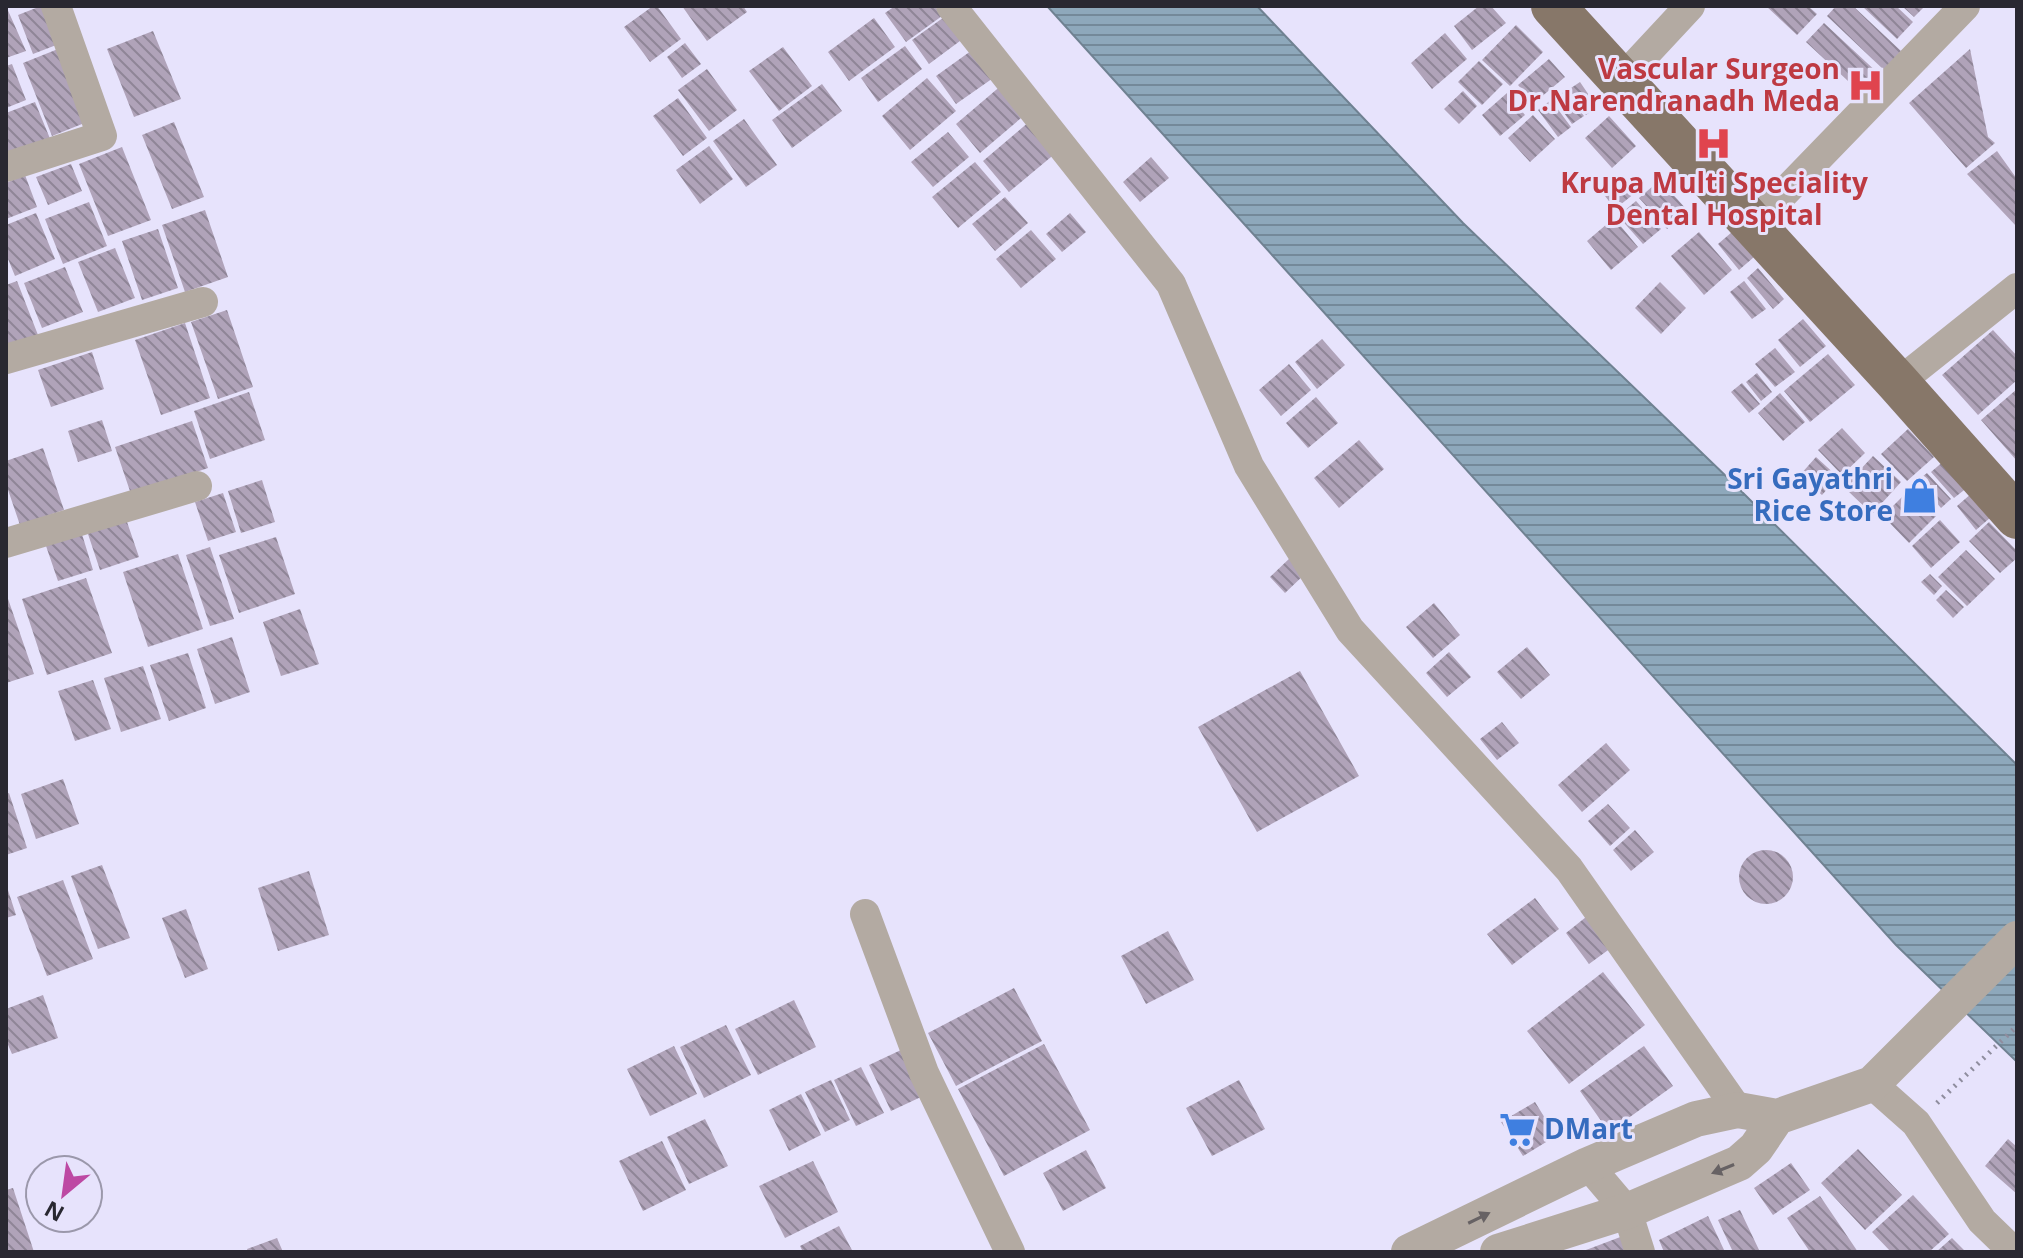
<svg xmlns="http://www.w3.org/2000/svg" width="2023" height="1258" font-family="'Open Sans',sans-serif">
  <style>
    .water { fill: url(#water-rules); stroke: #708292; stroke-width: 2 }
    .building { fill: url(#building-back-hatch) }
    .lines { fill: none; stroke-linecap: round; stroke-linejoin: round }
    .path { stroke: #8f8d9e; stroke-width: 5; stroke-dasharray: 2 6; stroke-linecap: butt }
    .minor { stroke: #b3aaa2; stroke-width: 30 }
    .tertiary { stroke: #b3aaa2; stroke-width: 36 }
    .primary { stroke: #877769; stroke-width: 44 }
    .oneway { fill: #676264 }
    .labels { text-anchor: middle; stroke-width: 6; stroke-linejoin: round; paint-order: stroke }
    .health-label { font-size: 28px; font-weight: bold; fill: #be3a42; stroke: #e7e3fc; text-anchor: end }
    .shop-label { font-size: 28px; font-weight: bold; fill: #366cbe; stroke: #e7e3fc; text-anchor: end }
  </style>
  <defs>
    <pattern id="water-rules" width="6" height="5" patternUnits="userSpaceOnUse" patternTransform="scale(2)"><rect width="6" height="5" fill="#8ea8bb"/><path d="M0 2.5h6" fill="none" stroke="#748999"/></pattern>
    <pattern id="building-back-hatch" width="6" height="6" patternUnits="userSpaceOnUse" patternTransform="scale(2)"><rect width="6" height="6" fill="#b0a3b9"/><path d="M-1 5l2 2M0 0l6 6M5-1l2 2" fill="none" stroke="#8f8597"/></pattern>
  </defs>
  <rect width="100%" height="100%" fill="#e7e3fc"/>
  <path class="water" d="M1047 6H1257L1463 223 1730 480 2017 765V1062L1896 945Z"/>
  <path class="building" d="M6 6 26 51 6 58Z
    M41 6H50L64 42 33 54 18 15Z
    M653 6H657L681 39 650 62 624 27Z
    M682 6H743L747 12 707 41Z
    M895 6H935L942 16 906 42 885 13Z
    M1479 6H1491L1506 23 1472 50 1454 26Z
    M1766 6H1808L1817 14 1797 35Z
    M1836 6H1853L1901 51 1884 70 1827 16Z
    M1862 6H1896L1913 22 1897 39Z
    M1902 6H1925L1914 17Z
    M947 15 964 38 929 64 912 40Z
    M874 18 895 47 849 81 828 52Z
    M1824 23 1880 75 1862 94 1806 42Z
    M1516 25 1543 52 1510 86 1482 60Z
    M153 31 181 99 134 117 107 49Z
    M1445 33 1467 59 1432 89 1411 63Z
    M685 43 701 64 682 78 667 57Z
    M905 46 922 69 878 102 861 78Z
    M63 47 92 120 52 136 23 63Z
    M783 47 812 86 779 111 749 71Z
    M975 48 996 76 956 104 936 76Z
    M1970 49 1988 137 1995 143 1966 168 1909 103Z
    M1549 59 1565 77 1534 103 1518 85Z
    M1479 61 1503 84 1482 105 1458 82Z
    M12 64 26 100 6 108V66Z
    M707 69 737 110 709 131 678 90Z
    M927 78 956 111 910 150 882 116Z
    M1580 82 1597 107 1586 115 1568 90Z
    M822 84 842 111 792 148 772 120Z
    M1003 84 1027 113 980 153 956 124Z
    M1463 91 1477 106 1459 124 1444 109Z
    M1565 91 1584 116 1572 124 1554 99Z
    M1507 93 1525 115 1500 136 1482 115Z
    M678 98 707 138 683 156 653 116Z
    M1551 100 1571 127 1558 137 1538 110Z
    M35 102 51 141 6 159V113Z
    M1533 115 1555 139 1530 162 1508 138Z
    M1609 116 1636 146 1612 168 1585 138Z
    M744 119 777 165 746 187 713 141Z
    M1030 121 1057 152 1009 192 983 161Z
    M174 122 204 197 172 209 142 135Z
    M948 132 969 157 933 187 911 162Z
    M709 146 733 179 700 204 676 170Z
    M122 147 151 220 108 236 79 164Z
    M1997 151 2017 179V227L1967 174Z
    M1151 157 1169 178 1140 202 1123 182Z
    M975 162 1001 192 958 228 932 197Z
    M71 164 82 191 48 205 36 177Z
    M25 175 37 207 6 219V183Z
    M1622 176 1635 193 1615 209 1602 192Z
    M1660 180 1688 211 1667 229 1639 198Z
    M1005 197 1028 223 995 251 972 224Z
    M1636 201 1661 229 1643 244 1618 216Z
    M89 202 107 246 63 264 45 219Z
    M205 210 228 277 185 292 162 225Z
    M36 213 55 259 15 276 6 254V225Z
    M1070 213 1086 232 1062 252 1046 234Z
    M1614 218 1638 247 1611 270 1587 241Z
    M158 229 178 288 142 300 122 241Z
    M1031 230 1056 259 1021 288 996 259Z
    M1699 232 1732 270 1704 295 1671 256Z
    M1732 232 1754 257 1739 270 1718 244Z
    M115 248 135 298 98 312 78 262Z
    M65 267 83 312 42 328 24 283Z
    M1758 268 1784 299 1773 309 1747 278Z
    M17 281 38 335 6 348V285Z
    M1744 281 1766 309 1752 319 1730 292Z
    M1660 282 1686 308 1661 334 1635 308Z
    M227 310 253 387 218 399 191 322Z
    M1803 319 1826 346 1800 367 1778 340Z
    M185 323 210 398 161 415 135 340Z
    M1993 330 2017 356V380L1978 415 1942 375Z
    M1322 339 1345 365 1317 389 1295 362Z
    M1775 348 1795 372 1775 387 1755 364Z
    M92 352 104 389 51 407 38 370Z
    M1828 354 1855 385 1810 422 1784 391Z
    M1289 364 1311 390 1281 416 1259 390Z
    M1757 373 1772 392 1761 401 1746 382Z
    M1742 383 1760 404 1749 413 1731 392Z
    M2017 389V461L1981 420Z
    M249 392 265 440 210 459 194 411Z
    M1780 393 1805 422 1783 441 1758 413Z
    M1316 397 1338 423 1308 448 1286 423Z
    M102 420 112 451 78 462 68 431Z
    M192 421 208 468 131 494 115 447Z
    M1842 428 1865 453 1842 475 1818 450Z
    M1908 429 1934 457 1907 481 1881 454Z
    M1359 440 1384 469 1339 508 1314 478Z
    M43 448 64 510 20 525 6 484V461Z
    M1873 456 1901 482 1872 514 1844 487Z
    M1816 457 1838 477 1822 495 1800 475Z
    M1945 460 1968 487 1954 498 1931 472Z
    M1927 473 1951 499 1941 508 1917 481Z
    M262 480 275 522 241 533 228 491Z
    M1909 490 1936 516 1909 543 1883 516Z
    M223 493 236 532 208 541 195 502Z
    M1972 493 1991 517 1976 530 1957 506Z
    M126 519 139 557 100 570 87 531Z
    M1940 520 1960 542 1931 568 1912 546Z
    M1989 522 2017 551V558L2000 573 1969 541Z
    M81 531 93 570 58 581 45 543Z
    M276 537 295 594 239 613 219 555Z
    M210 547 234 619 210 626 186 555Z
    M1966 550 1995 579 1967 606 1938 577Z
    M178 554 203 629 148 647 123 572Z
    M1291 557 1306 573 1285 593 1270 577Z
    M1930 574 1942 586 1934 595 1921 582Z
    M86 578 112 653 47 675 22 599Z
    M1946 590 1964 607 1953 618 1936 600Z
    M6 593 34 674 6 683Z
    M1434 603 1460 635 1433 658 1406 627Z
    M300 609 319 664 281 676 263 622Z
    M232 637 250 692 215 704 197 649Z
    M1527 647 1550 675 1521 699 1497 672Z
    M1449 652 1471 677 1447 697 1426 673Z
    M188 653 206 708 169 721 150 665Z
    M143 666 161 719 121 732 104 678Z
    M1300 671 1359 776 1257 832 1198 727Z
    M93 680 111 729 75 741 58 691Z
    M1502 722 1519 743 1497 760 1480 739Z
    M1606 743 1630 770 1582 812 1558 785Z
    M63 779 79 824 36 839 21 794Z
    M9 793 27 848 6 855V794Z
    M1608 804 1630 828 1610 846 1588 821Z
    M1635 830 1654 852 1631 871 1613 850Z
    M1739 877a27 27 0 1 1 54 0a27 27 0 1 1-54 0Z
    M102 865 130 938 98 949 71 876Z
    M309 871 329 935 278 951 258 888Z
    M63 880 93 959 47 976 17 897Z
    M6 884 16 915 6 918Z
    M1535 898 1559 929 1512 965 1487 934Z
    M186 909 208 969 185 978 162 918Z
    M1591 913 1615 945 1589 964 1566 933Z
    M1168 931 1194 980 1146 1004 1121 956Z
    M1603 972 1645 1025 1569 1084 1527 1031Z
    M1014 988 1042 1041 956 1086 928 1033Z
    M43 995 58 1038 12 1054 6 1040V1009Z
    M794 1000 816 1047 758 1075 735 1029Z
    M726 1025 751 1075 704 1098 680 1047Z
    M1044 1044 1090 1130 1004 1176 958 1089Z
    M674 1046 697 1094 650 1116 627 1069Z
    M1644 1046 1673 1086 1609 1132 1580 1091Z
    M901 1050 923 1096 891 1111 869 1065Z
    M861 1067 884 1113 856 1126 834 1080Z
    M831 1080 850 1120 825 1132 805 1092Z
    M1239 1080 1265 1129 1212 1156 1186 1108Z
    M801 1094 821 1135 789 1151 769 1110Z
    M1535 1102 1556 1136 1523 1156 1501 1122Z
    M705 1119 728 1166 689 1184 667 1137Z
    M2008 1139 2017 1147V1194L1985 1166Z
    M662 1141 686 1190 643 1211 619 1161Z
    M1858 1149 1902 1195 1865 1230 1821 1183Z
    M1086 1150 1106 1188 1063 1211 1043 1173Z
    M813 1161 838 1212 785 1238 759 1186Z
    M1791 1163 1810 1190 1773 1215 1754 1188Z
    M13 1188 34 1252H6V1190Z
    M1913 1195 1949 1234 1929 1252H1891L1872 1232Z
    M1820 1196 1858 1252H1810L1787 1218Z
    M1740 1210 1760 1252H1733L1718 1220Z
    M1708 1216 1725 1252H1664L1659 1240Z
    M839 1226 853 1252H803L800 1246Z
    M1623 1236 1629 1252H1587L1586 1250Z
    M277 1238 283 1252H248L247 1249Z
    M1952 1238 1966 1252H1936Z"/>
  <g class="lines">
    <path class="path" d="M1937 1103 2017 1026"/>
    <path class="minor" d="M951 6 1171 284 1249 466 1350 630 1569 869 1738 1110
      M1622 79 1690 6
      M6 167 102 136 56 6
      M1753 225 1965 6
      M6 359 203 302
      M1898 383 2017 288
      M6 543 197 486
      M865 914 924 1073 1010 1252
      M1872 1084 1916 1123 1982 1221 2014 1252
      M1588 1165 1627 1211 1640 1252"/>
    <path class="tertiary" d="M1409 1252 1588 1165 1696 1119 1738 1110 1777 1117 1872 1084 2017 939
      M1498 1252 1627 1211 1739 1163 1756 1148 1777 1117"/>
    <path class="primary" d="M1553 6 1898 383 2017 517"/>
  </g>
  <defs><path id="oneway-solid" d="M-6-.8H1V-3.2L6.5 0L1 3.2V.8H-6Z" transform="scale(2)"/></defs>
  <g class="oneway">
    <use href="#oneway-solid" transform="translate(1723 1169) rotate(158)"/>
    <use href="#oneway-solid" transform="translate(1479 1218) rotate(-26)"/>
  </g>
  <defs>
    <symbol id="hospital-bare" viewBox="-9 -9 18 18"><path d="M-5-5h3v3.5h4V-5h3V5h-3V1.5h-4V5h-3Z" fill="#e0444e" stroke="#e7e3fc" stroke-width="2.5" paint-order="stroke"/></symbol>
    <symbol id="shop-bare" viewBox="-9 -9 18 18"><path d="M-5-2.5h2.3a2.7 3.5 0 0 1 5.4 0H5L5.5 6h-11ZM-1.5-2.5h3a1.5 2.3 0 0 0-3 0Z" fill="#3f7fe0" stroke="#e7e3fc" stroke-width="2.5" paint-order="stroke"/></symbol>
    <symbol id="supermarket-bare" viewBox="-9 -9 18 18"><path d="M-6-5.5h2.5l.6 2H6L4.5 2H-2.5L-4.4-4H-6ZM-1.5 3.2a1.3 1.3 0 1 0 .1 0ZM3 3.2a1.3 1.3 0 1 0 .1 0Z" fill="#3f7fe0" stroke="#e7e3fc" stroke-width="2.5" paint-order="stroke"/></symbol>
  </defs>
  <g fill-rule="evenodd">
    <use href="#hospital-bare" x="1840" y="60" width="51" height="51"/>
    <use href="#hospital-bare" x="1688" y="118" width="51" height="51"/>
    <use href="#shop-bare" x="1894" y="470" width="51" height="51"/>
    <use href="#supermarket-bare" x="1492" y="1104" width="51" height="51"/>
  </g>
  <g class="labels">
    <g class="health-label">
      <text x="1840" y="79">Vascular Surgeon<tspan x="1840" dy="32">Dr.Narendranadh Meda</tspan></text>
      <text x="1714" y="193" text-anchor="middle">Krupa Multi Speciality<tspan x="1714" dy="32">Dental Hospital</tspan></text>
    </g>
    <g class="shop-label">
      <text x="1893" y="489">Sri Gayathri<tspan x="1893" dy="32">Rice Store</tspan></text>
      <text x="1544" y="1139" text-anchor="start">DMart</text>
    </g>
  </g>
  <rect width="2023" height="1258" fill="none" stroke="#292831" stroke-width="16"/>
  <g transform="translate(64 1194) rotate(209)"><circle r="38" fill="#e7e3fc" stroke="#9b98ab" stroke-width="2"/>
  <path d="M0-6L14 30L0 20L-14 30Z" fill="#bd49a3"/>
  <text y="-12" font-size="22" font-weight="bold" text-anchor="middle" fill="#292831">N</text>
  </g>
</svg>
